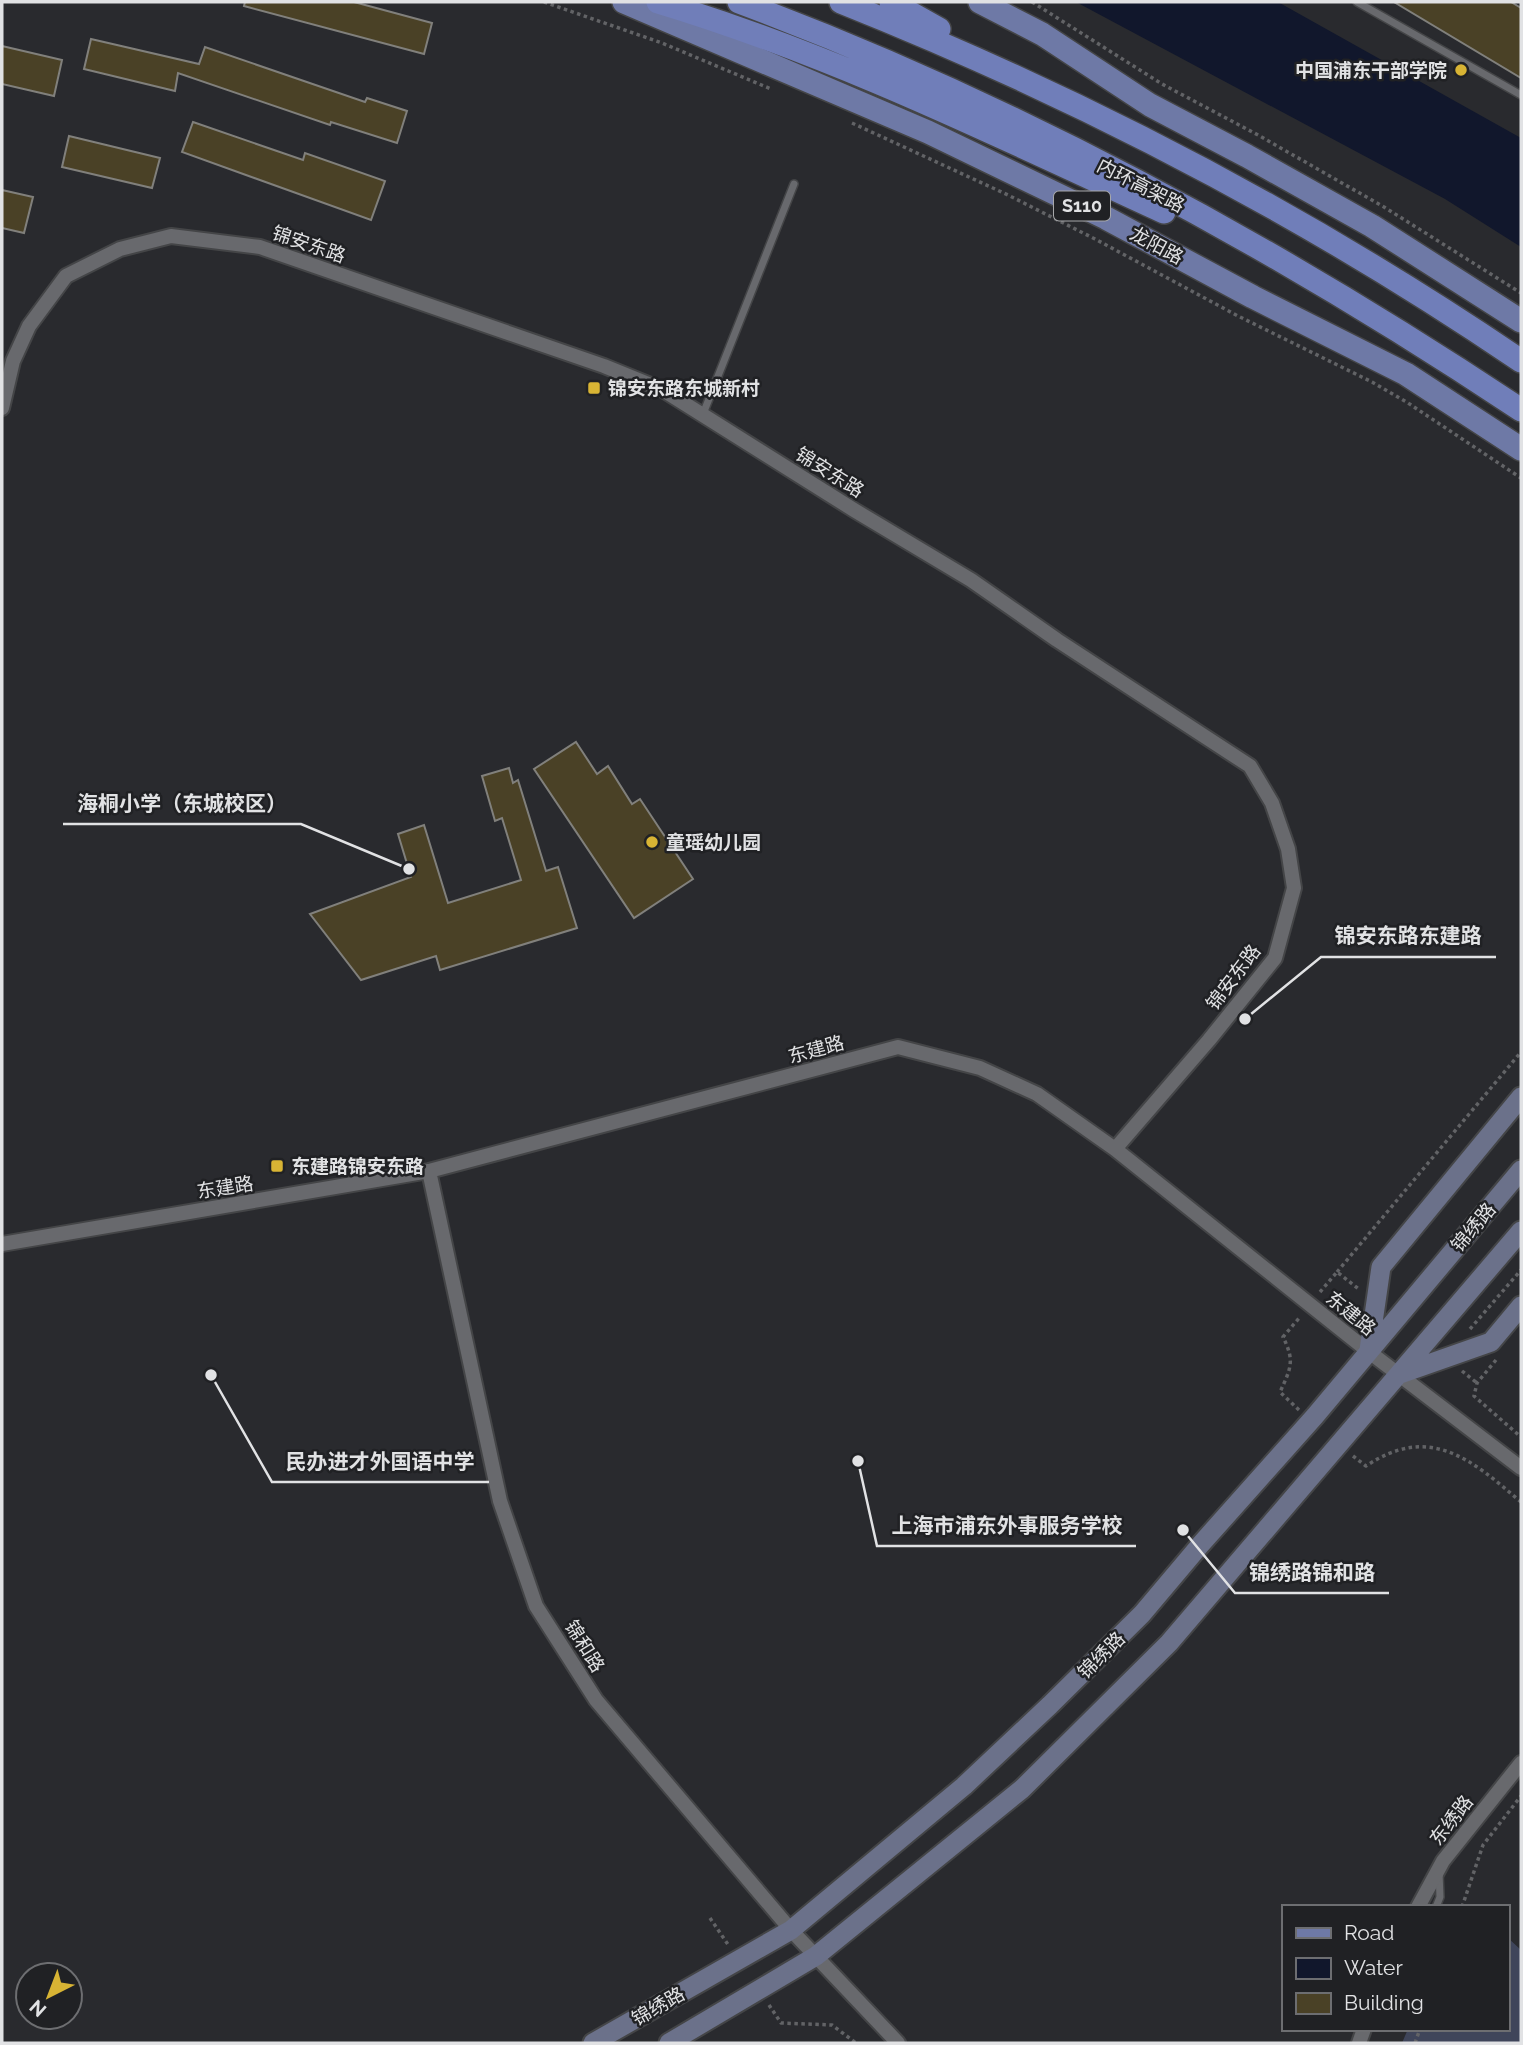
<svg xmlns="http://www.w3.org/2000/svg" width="1523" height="2045" font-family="Raleway,'Noto Sans SC',sans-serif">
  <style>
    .green { fill: #3f455a }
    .water { fill: #11172c }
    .building { fill: #4a4126; stroke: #81807c; stroke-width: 2 }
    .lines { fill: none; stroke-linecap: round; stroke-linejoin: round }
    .service-casing { stroke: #444547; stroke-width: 10 }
    .minor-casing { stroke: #444547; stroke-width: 18 }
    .secondary-casing { stroke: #444547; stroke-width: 23 }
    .primary-casing { stroke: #444547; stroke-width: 26 }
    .trunk-casing { stroke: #444547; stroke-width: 26 }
    .path { stroke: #626366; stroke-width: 3.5; stroke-dasharray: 3.5 3.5; stroke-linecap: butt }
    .service { stroke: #68696d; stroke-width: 7 }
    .minor { stroke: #68696d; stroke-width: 14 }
    .secondary { stroke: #6b718a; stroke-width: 19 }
    .primary { stroke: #6e79a6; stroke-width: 23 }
    .trunk { stroke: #707eb9; stroke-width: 23 }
    .poi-dot { fill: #d8b434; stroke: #202124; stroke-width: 2.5 }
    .labels { text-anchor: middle; stroke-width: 5; stroke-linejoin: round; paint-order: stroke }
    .shield { fill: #202124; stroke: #a7a8aa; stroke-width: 2 }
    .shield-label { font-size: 18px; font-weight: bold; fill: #e1e2e4 }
    .poi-label { font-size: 19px; font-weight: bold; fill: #e1e2e4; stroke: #202124; text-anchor: start }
    .street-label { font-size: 19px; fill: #e1e2e4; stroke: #202124 }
    .leader { fill: none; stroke: #e1e2e4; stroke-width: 2.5 }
    .callout-dot { fill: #e1e2e4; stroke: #202124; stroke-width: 2.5 }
    .callout-label { font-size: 21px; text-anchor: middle; font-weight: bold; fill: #e1e2e4; stroke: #202124; stroke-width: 5; stroke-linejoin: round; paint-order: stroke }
  </style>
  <rect width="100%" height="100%" fill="#292a2e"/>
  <path class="green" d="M1507 1937 1521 1950V2043H1402L1408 2029H1507Z"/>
  <path class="water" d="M1076 2H1278L1521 138V247L1445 199Z"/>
  <path class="building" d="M245 2H354L432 23 424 54 244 6Z
    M1394 2H1511L1521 8V78Z
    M91 39 199 64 205 47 365 102 367 98 407 111 397 143 331 122 330 125 178 73 175 91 84 69Z
    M2 46 62 60 54 96 2 84Z
    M193 122 303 160 305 153 385 181 371 220 182 152Z
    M69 136 160 158 152 188 62 167Z
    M2 190 33 197 24 233 2 228Z
    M576 742 597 774 608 766 632 804 640 799 693 879 634 918 534 769Z
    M509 768 513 783 518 780 546 871 558 867 577 928 440 970 436 956 361 980 310 914 411 877 398 834 424 825 448 903 521 880 502 818 495 821 482 776Z"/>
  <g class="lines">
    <defs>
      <path id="service" d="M1357 2 1521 95
        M703 414 794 184
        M1436 1907 1440 1897 1439 1873"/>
      <path id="minor" d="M2 408 13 361 29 326 66 276 120 249 171 236 260 247 604 366 663 390 854 510 971 580 1057 640 1250 766 1272 803 1288 849 1294 888 1275 958 1209 1040 1115 1149
        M429 1171 500 1501 536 1606 596 1700 791 1930 898 2043
        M2 1244 429 1171 898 1047 980 1068 1037 1094 1115 1149 1368 1351 1521 1468
        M1418 1907 1443 1861 1521 1763
        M1359 2043 1364 2029"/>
      <path id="secondary" d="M1369 1350 1381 1267 1521 1097
        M1400 1374 1491 1342 1521 1306
        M593 2043 791 1930 964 1786 1050 1705 1142 1614 1201 1544 1315 1416 1521 1170
        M669 2043 816 1956 1022 1789 1169 1643 1521 1231"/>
      <path id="primary" d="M624 2 928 132 1106 218 1253 297 1406 374 1521 449
        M980 2 1042 34 1150 105 1247 156 1372 226 1521 321"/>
      <path id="trunk" d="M658 2C834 55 998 136 1164 212
        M739 2C1015 105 1276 247 1521 410
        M841 2C1079 97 1309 217 1521 361
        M891 2 939 29"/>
    </defs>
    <use href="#service" class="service-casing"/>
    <use href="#minor" class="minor-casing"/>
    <use href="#secondary" class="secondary-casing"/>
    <use href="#primary" class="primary-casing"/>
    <use href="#trunk" class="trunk-casing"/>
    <path class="path" d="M544 2 662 43 771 89
      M1032 2 1162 84 1258 135 1384 207 1521 293
      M852 123 1008 195 1095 239 1238 316 1372 382 1408 403 1521 478
      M1337 1272 1521 1052
      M1320 1292 1337 1272 1360 1290
      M1470 1329 1521 1270
      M1496 1360 1477 1383 1474 1396 1521 1437
      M1462 1371 1477 1383
      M1299 1410 1280 1392C1291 1368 1295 1361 1283 1337L1300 1317
      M1353 1456 1366 1466C1430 1423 1472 1460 1521 1502
      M1462 1907 1483 1845 1521 1796
      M710 1918 729 1946
      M769 2005 781 2023 832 2025 856 2043
      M1415 2043 1420 2029"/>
    <use href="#service" class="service"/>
    <use href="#minor" class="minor"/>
    <use href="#secondary" class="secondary"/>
    <use href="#primary" class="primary"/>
    <use href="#trunk" class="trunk"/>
  </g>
  <g class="poi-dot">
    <circle cx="1461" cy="70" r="7"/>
    <rect x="587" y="381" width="14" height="14" rx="3.5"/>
    <circle cx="652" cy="842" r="7"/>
    <rect x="270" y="1159" width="14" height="14" rx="3.5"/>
  </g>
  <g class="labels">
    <rect class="shield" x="1054" y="191.5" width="56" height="29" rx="5"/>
    <g class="shield-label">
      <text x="1082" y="212">S110</text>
    </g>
    <g class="poi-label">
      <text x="1447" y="77" text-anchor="end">中国浦东干部学院</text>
      <text x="608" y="395">锦安东路东城新村</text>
      <text x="666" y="849">童瑶幼儿园</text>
      <text x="291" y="1173">东建路锦安东路</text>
    </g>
    <g class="street-label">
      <text transform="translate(1141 185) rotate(27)" y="7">内环高架路</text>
      <text transform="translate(309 244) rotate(19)" y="7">锦安东路</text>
      <text transform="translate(1157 245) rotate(28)" y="7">龙阳路</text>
      <text transform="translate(830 472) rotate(32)" y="7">锦安东路</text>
      <text transform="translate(1233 977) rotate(-53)" y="7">锦安东路</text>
      <text transform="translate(816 1049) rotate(-15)" y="7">东建路</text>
      <text transform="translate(225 1187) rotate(-9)" y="7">东建路</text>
      <text transform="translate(1473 1227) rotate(-50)" y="7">锦绣路</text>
      <text transform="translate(1351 1313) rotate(39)" y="7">东建路</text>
      <text transform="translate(585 1646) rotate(58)" y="7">锦和路</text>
      <text transform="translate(1101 1655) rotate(-45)" y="7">锦绣路</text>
      <text transform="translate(1451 1820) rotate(-52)" y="7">东绣路</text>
      <text transform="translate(658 2006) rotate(-30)" y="7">锦绣路</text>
    </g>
  </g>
  <path class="leader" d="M409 869L301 824H63M1245 1019L1321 957H1496M211 1375L272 1482H489M858 1461L877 1546H1136M1183 1530L1235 1593H1389"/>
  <g class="callout-dot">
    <circle cx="409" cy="869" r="7"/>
    <circle cx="1245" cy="1019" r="7"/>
    <circle cx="211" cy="1375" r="7"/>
    <circle cx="858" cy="1461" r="7"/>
    <circle cx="1183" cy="1530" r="7"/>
  </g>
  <g class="callout-label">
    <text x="182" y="811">海桐小学（东城校区）</text>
    <text x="1408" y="943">锦安东路东建路</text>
    <text x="380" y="1469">民办进才外国语中学</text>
    <text x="1007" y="1533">上海市浦东外事服务学校</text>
    <text x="1312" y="1580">锦绣路锦和路</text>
  </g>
  <rect width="1523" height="2045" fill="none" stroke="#e1e2e4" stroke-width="7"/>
  <rect x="1282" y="1905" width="228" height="126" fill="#202124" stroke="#6d6e71" stroke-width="2"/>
  <rect x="1296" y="1928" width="35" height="10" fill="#6e79a6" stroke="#6d6e71" stroke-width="2"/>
  <text x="1344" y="1940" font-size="21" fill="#e1e2e4">Road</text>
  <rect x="1296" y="1958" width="35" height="21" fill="#11172c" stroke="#6d6e71" stroke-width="2"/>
  <text x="1344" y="1975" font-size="21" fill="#e1e2e4">Water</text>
  <rect x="1296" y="1993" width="35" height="21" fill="#4a4126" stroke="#6d6e71" stroke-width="2"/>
  <text x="1344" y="2010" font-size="21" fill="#e1e2e4">Building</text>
  <g transform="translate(49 1996) rotate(222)"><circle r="33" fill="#202124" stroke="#6d6e71" stroke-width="2"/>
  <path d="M0-5L12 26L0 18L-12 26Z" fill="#d8b434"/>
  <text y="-10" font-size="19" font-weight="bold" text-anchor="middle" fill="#e1e2e4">N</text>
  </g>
</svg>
